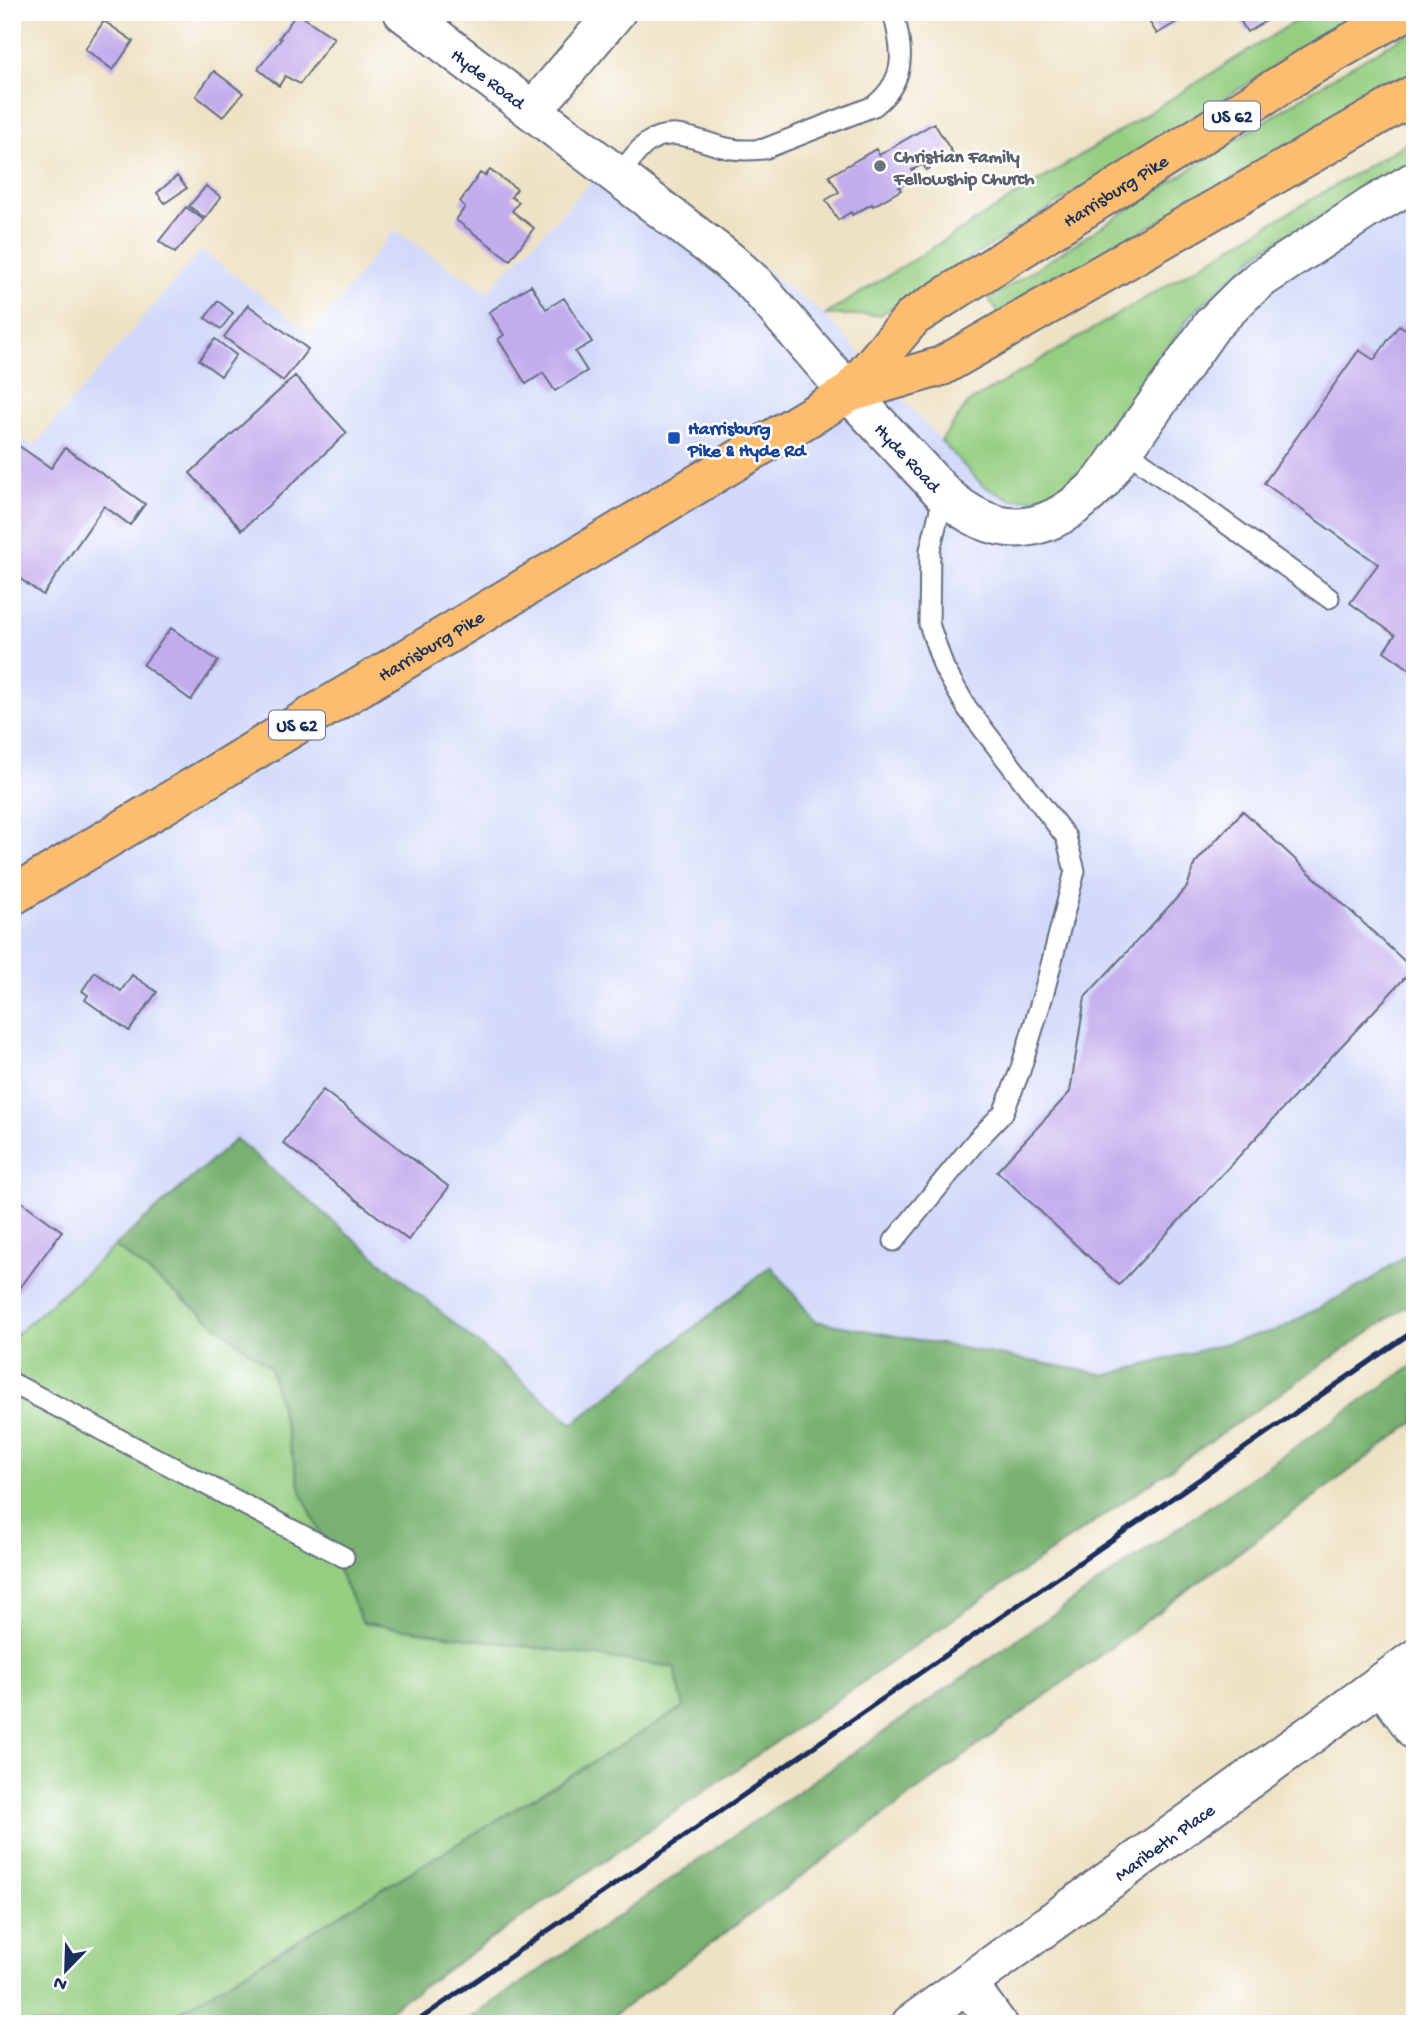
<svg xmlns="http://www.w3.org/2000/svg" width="1427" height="2036" font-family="'Gochi Hand',sans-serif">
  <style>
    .built { fill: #d2d9f9 }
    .green { fill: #95ce81; stroke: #587e70; stroke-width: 2 }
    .forest { fill: #78b16f; stroke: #4a7066; stroke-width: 2 }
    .building { fill: #c3acec }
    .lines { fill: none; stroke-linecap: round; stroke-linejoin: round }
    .service-casing { stroke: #656e82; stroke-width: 23 }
    .minor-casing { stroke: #656e82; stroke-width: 42 }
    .primary-casing { stroke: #656e82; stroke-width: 42 }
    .service { stroke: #fff; stroke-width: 19 }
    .minor { stroke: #fff; stroke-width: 38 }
    .primary { stroke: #fcbd6f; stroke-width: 38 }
    .rail { stroke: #1b2f5e; stroke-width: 5 }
    .worship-dot { fill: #6b7280; stroke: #fff; stroke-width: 2.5 }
    .transit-dot { fill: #1a4fb4; stroke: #fff; stroke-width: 2.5 }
    .labels { text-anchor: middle; stroke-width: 5; stroke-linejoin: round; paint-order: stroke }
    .shield { fill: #fff; stroke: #5f6d8e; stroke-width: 2 }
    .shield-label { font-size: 18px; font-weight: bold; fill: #1b2f5e }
    .street-label { font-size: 19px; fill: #1b2f5e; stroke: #fff }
    .worship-label { font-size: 19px; font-weight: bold; fill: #5b616d; stroke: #fff; text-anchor: start }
    .transit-label { font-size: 19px; font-weight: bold; fill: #164399; stroke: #fff; text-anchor: start }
  </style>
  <rect width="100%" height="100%" fill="#fff"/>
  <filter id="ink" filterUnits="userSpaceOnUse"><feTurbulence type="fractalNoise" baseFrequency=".0143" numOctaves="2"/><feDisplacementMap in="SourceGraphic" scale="14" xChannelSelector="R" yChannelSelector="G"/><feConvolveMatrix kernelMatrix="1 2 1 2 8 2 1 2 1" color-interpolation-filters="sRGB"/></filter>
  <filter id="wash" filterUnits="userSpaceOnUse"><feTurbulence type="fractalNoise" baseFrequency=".00686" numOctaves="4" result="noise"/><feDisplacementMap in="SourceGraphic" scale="28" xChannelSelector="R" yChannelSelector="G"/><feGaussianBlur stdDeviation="1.57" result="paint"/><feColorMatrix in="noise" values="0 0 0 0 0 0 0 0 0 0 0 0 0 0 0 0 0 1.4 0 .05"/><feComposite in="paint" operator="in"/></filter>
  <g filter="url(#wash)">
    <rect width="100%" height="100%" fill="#eee2c4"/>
    <path class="built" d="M615 157 825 315 983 486 1086 467 1190 316 1262 250 1415 164V1249L1366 1283 1280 1329 1107 1375 815 1321 771 1266 573 1424 236 1139 12 1338V864L19 860 12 855V432L34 446 201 250 312 334 394 230 487 292Z"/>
    <path class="green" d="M1310 12H1362L880 315H825Z
      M1415 30V73L999 314 989 299 1343 71Z
      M1415 138V164L1262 250 1190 316 1086 467 1051 497 1013 500 983 486 941 441 968 403Z
      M115 1246 270 1367 302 1494 363 1623 674 1667 684 1707 159 2024H12V1338Z"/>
    <path class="forest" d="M236 1139 573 1424 771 1266 815 1321 1107 1375 1280 1329 1366 1283 1415 1249V1300L368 2024H159L684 1707 674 1667 363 1623 302 1494 270 1367 115 1246Z
      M1415 1364V1422L602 2024H462Z"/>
    <g id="blocks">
      <path class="building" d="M1143 12H1193L1157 34Z
        M1235 12H1281L1247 32Z
        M297 13 334 38 300 84 285 76 279 86 258 69 281 39 279 38Z
        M104 21 133 41 113 70 85 49Z
        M214 71 243 93 223 117 196 96Z
        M934 123 953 154 926 170 923 164 912 170 916 177 899 187 901 190 873 206 872 204 852 215 851 212 838 220 826 200 839 192 829 176 876 149 879 155Z
        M490 170 517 189 511 197 519 202 512 211 534 228 510 260 456 220 465 207 460 202 480 173 485 176Z
        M177 176 187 188 165 203 157 193Z
        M206 186 221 197 205 218 189 206Z
        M186 207 204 220 175 253 159 241Z
        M531 285 546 309 564 298 592 342 575 352 587 371 555 391 543 373 526 384 498 339 504 335 489 312Z
        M218 301 233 313 221 329 205 318Z
        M248 305 308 349 283 381 224 337Z
        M1399 325 1415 335V673L1384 651 1395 635 1350 603 1378 564 1264 483 1359 350 1374 360Z
        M215 339 236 355 221 376 199 360Z
        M295 376 347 433 242 530 190 473Z
        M12 441 51 468 65 448 145 504 130 525 104 506 43 595 12 573V520L18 512 12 508Z
        M171 628 218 661 191 700 143 665Z
        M1243 811 1413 969 1119 1285 997 1171 1070 1092 1085 997 1187 887 1195 863Z
        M95 972 121 991 132 975 157 992 129 1031 85 1000 88 995 82 991Z
        M323 1090 449 1187 408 1240 283 1143Z
        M12 1195 62 1231 12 1299Z"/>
    </g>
  </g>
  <g filter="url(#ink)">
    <use href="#blocks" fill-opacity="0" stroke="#656e82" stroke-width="2"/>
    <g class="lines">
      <defs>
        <path id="service" d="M618 176C627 166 636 151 647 143 674 123 704 145 732 149 743 151 753 150 764 149L874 106C908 79 903 50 893 12
          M1125 450 1329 598
          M894 1241 976 1141 1003 1113 1020 1071 1044 992 1075 871 1066 837 967 708 944 668 929 624 930 550 944 494
          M12 1383 344 1557"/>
        <g id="minor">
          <path id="s1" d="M403 12 728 260 755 284 849 393 944 494C1001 546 1052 534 1102 481L1212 325 1244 293 1262 278 1372 206 1415 181"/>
          <path d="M533 110 616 12"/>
          <path d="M1381 1683 1415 1730"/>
          <path d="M967 1983 997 2024"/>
          <path id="s2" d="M911 2024 1415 1659"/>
        </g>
        <g id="primary">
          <path id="s3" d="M849 393 913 317 1309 67 1404 12"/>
          <path id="s4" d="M12 896 849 393 942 366 1415 94"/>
        </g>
      </defs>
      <use href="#service" class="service-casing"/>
      <use href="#minor" class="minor-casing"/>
      <use href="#primary" class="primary-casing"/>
      <use href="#service" class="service"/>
      <use href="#minor" class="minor"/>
      <use href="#primary" class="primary"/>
      <path class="rail" d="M413 2024 1415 1330"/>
    </g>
  </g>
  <circle class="worship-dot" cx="880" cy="166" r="7"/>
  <rect class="transit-dot" x="667" y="431" width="14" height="14" rx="3.5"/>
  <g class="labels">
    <g class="shield">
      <rect x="1204" y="101.5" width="56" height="29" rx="5"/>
      <rect x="269" y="710.5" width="56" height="29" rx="5"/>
    </g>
    <g class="shield-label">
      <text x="1232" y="122">US 62</text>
      <text x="297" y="731">US 62</text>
    </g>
    <g class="street-label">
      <text dy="7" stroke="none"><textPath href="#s1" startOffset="108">Hyde Road</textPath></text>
      <text dy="7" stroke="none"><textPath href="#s3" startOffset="338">Harrisburg Pike</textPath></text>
      <text dy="7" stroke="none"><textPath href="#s1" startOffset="676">Hyde Road</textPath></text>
      <text dy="7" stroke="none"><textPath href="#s4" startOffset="488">Harrisburg Pike</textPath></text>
      <text dy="7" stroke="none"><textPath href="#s2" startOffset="312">Maribeth Place</textPath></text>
    </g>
    <g class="worship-label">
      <text x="894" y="162">Christian Family<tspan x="894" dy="22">Fellowship Church</tspan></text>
    </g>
    <g class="transit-label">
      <text x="688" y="434">Harrisburg<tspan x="688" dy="22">Pike &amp; Hyde Rd</tspan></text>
    </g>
  </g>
  <rect width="1427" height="2036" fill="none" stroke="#fff" stroke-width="42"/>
  <g transform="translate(66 1970) rotate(203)" stroke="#ffffff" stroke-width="5" paint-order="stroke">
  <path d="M0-5L12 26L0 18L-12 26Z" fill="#1b2f5e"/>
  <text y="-10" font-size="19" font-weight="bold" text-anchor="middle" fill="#1b2f5e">N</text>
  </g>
</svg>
